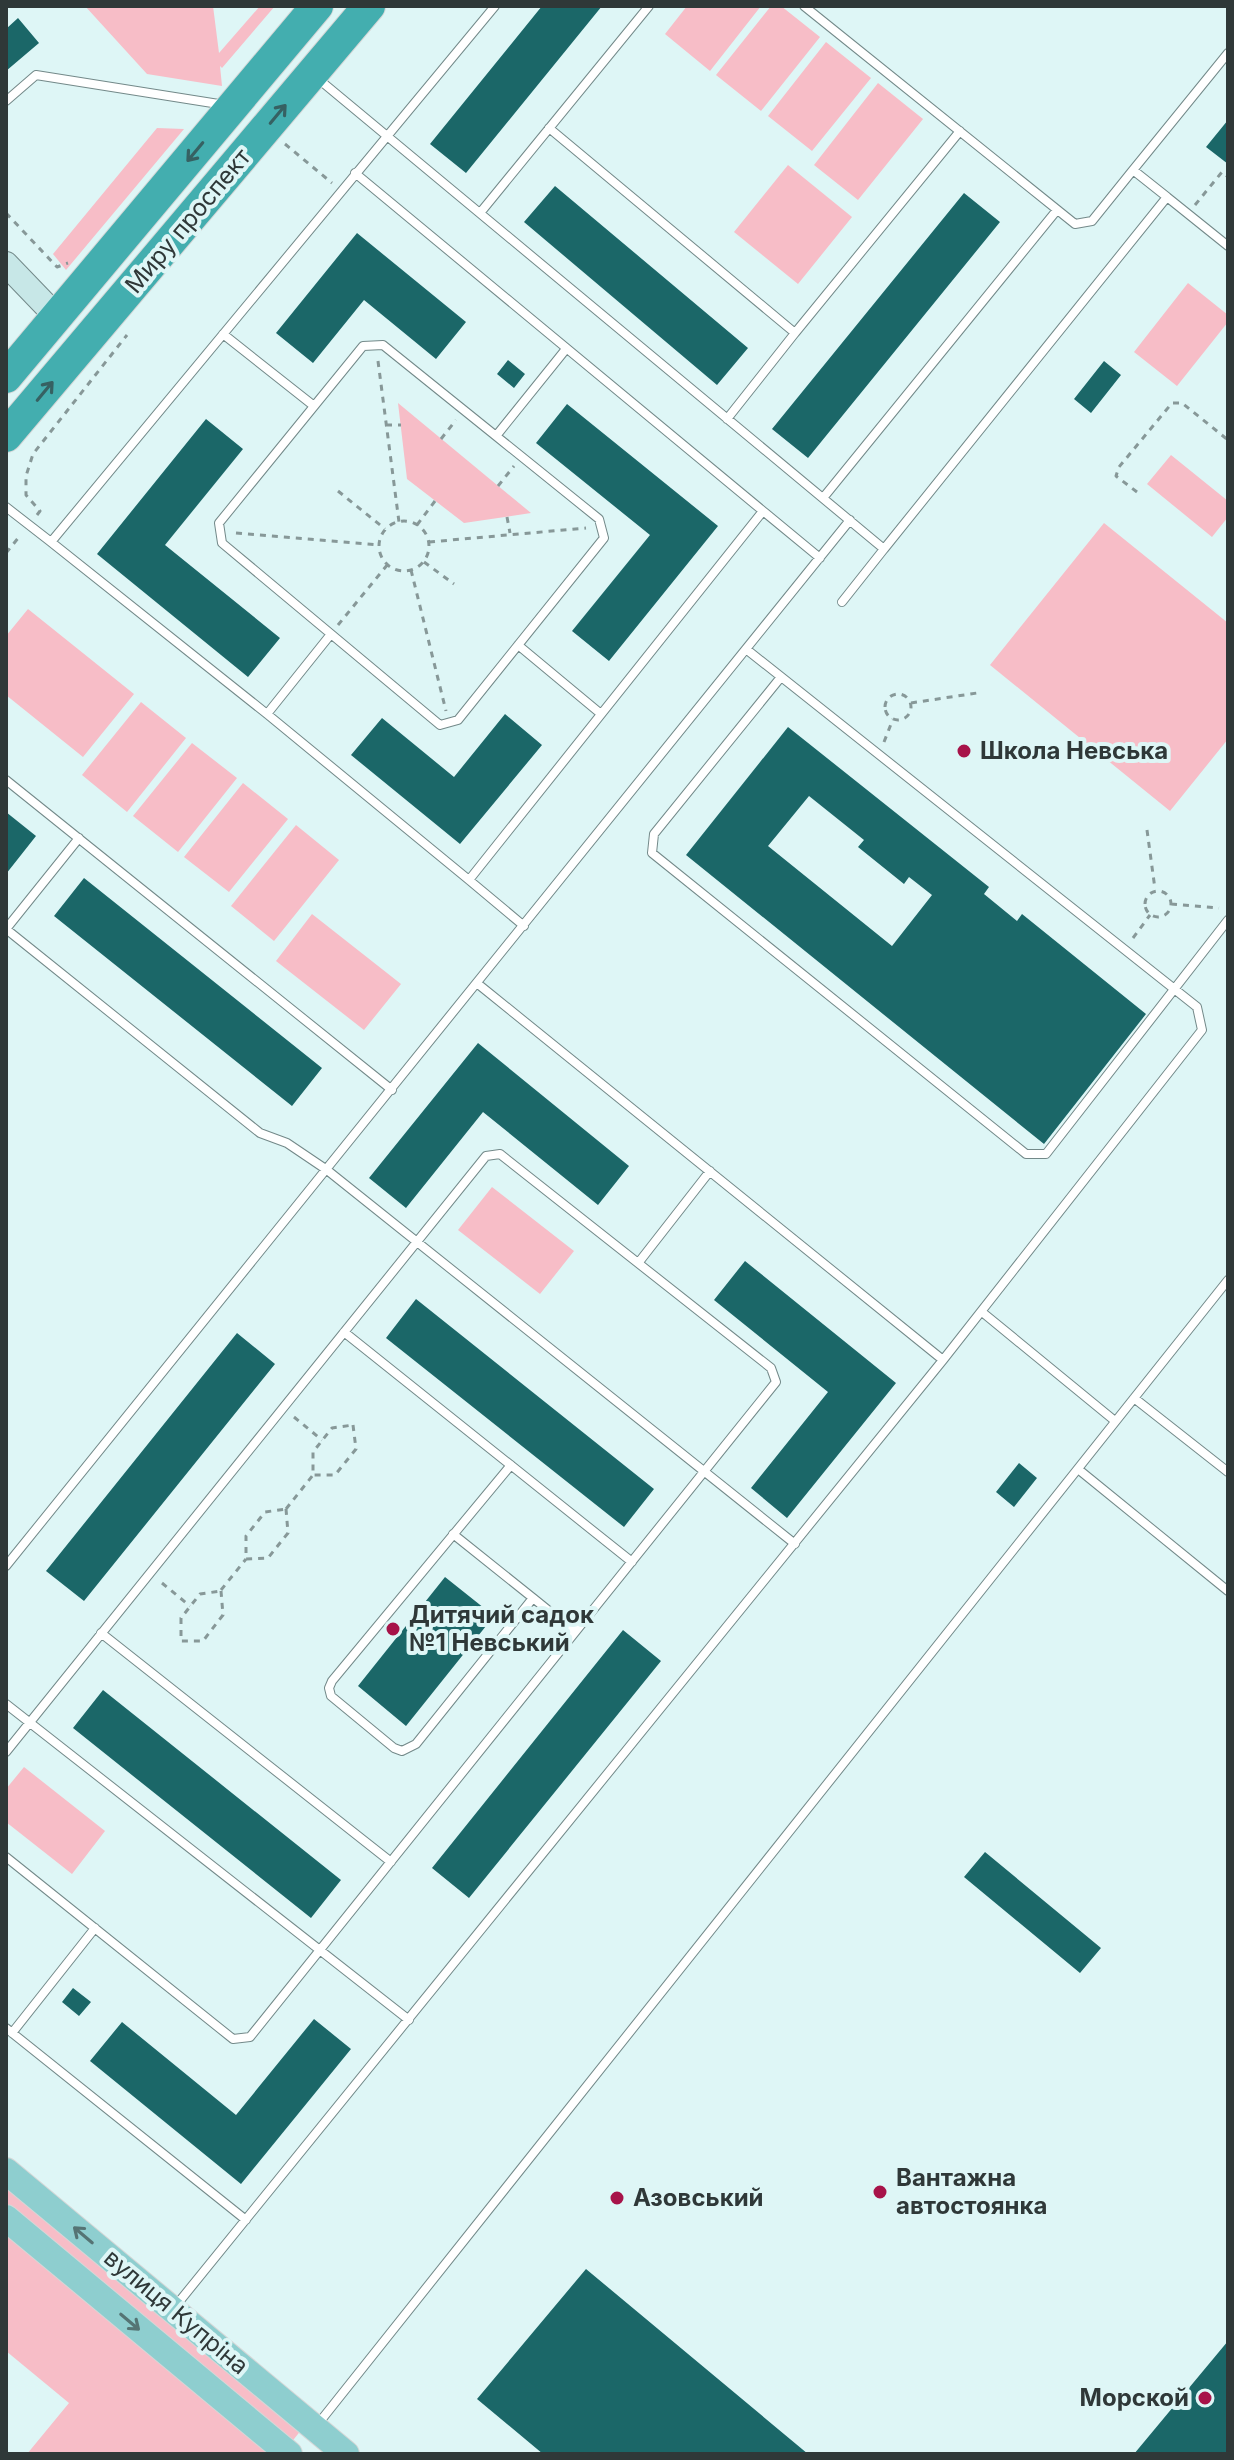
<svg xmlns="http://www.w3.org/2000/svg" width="1234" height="2460" font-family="Inter,sans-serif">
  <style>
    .green { fill: #f7bdc7 }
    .building { fill: #1b6768; fill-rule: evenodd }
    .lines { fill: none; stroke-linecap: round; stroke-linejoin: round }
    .lane-casing { stroke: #738989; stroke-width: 10 }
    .secondary-casing { stroke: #738989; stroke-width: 26 }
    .primary-casing { stroke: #d5d7d7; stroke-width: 28 }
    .highway-casing { stroke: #d5d7d7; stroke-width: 34 }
    .path { stroke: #879898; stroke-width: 3; stroke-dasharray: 6 6; stroke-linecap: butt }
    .lane { stroke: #fff; stroke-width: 8 }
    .secondary { stroke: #c7e7e7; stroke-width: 24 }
    .primary { stroke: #8ececf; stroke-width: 26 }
    .highway { stroke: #43aeaf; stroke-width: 32 }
    .oneway { stroke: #366162 }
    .oneway2 { stroke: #557474 }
    .poi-dot { fill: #a71349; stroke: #def6f6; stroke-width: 3 }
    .labels { text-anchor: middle; stroke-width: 8; stroke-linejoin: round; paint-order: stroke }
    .street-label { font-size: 24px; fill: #2f3838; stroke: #def6f6 }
    .poi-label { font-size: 24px; font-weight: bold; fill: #2f3838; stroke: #def6f6; text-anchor: start }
  </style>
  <rect width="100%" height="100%" fill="#def6f6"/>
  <path class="green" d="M85 6H213L219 53 260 6H275L222 68 220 66 222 86 147 74Z
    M687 6H761L710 71 665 34Z
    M771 6H781L820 37 761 111 716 75Z
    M826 42 871 78 812 151 768 116Z
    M878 83 923 119 858 200 814 165Z
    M157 128 184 129 66 270 53 254Z
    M788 165 852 217 798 284 734 232Z
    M1188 283 1228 315V322L1177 386 1134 352Z
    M398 403 531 513 464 523 407 479Z
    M1171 455 1228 501V517L1212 537 1147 484Z
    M1104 523 1228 623V739L1170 811 990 665Z
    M28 609 134 694 83 757 6 695V636Z
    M141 702 186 738 127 812 82 775Z
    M192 743 237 778 178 852 133 816Z
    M243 783 288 819 229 892 184 857Z
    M296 825 339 860 274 941 231 906Z
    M312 914 401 984 364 1030 276 961Z
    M492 1187 574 1251 540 1294 458 1230Z
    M24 1767 105 1831 72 1874 6 1822V1789Z
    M6 2182 302 2429 290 2444 6 2206Z
    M6 2234 270 2454H27L69 2403 6 2351Z"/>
  <path class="building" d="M542 6H602L466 173 430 144Z
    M18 18 39 43 6 71V29Z
    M1228 120V164L1206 147Z
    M555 186 748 348 717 385 524 222Z
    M964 193 1000 222 808 458 772 429Z
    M357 233 466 322 436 359 364 300 313 363 276 333Z
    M508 360 525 374 514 388 497 374Z
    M1104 361 1121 375 1091 413 1074 399Z
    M567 404 718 526 609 661 572 631 650 535 536 443Z
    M206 419 243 449 165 545 280 638 248 677 97 554Z
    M505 714 542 745 460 844 351 755 382 718 454 777Z
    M788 727 989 887 984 894 1017 921 1022 914 1146 1014 1044 1144 686 855ZM809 796 864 840 858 847 904 884 909 877 932 895 892 946 768 846Z
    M6 812 36 836 6 874Z
    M84 878 322 1068 292 1106 54 916Z
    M478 1043 629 1166 598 1205 483 1112 406 1208 369 1178Z
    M745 1261 896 1383 787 1518 751 1488 828 1392 714 1300Z
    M416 1299 654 1489 624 1527 386 1338Z
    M237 1333 275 1364 84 1601 46 1571Z
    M1019 1463 1037 1478 1014 1507 996 1492Z
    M445 1577 494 1616 406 1726 358 1686Z
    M623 1630 661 1661 469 1898 432 1868Z
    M103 1690 341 1880 311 1918 73 1728Z
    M985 1852 1101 1948 1080 1973 964 1877Z
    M73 1988 91 2002 79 2016 62 2002Z
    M314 2019 351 2049 241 2184 90 2061 122 2022 236 2115Z
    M586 2269 808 2454H543L477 2399Z
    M1228 2341V2454H1134Z"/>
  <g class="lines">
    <defs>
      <path id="lane" d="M804 6 1075 224 1092 221 1133 170 1167 197
        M316 77 884 549 842 602
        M6 101 36 75 225 105
        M549 128 795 333 727 419
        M1133 170 1228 53
        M355 173 763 511 469 880 267 714 51 542 495 6
        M480 213 649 6
        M795 333 960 131
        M223 334 314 406
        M496 436 383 345 363 346 219 523 222 543 440 725 458 720 604 538 599 519 496 436 566 349
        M823 498 1057 210
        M6 507 51 542
        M763 511 820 558
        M884 549 1167 197 1228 246
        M518 645 601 714
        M781 677 654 834 652 853 1026 1154H1046L1228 920
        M267 714 331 634
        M6 780 392 1090
        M79 838 6 929 260 1133 287 1143 327 1170 795 1544
        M469 880 524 926
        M478 984 943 1360
        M639 1262 710 1171
        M982 1312 1115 1421
        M344 1332 632 1562
        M1134 1398 1228 1472
        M511 1465 332 1681 329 1688 331 1696 394 1748 402 1751 416 1744 533 1598 575 1632
        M1078 1469 1228 1591
        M453 1534 533 1598
        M6 1566 850 520
        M101 1633 391 1862
        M6 1704 409 2020
        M6 1752 486 1156 500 1154 771 1368 776 1382 250 2037 233 2039 6 1857
        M6 2028 246 2220
        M12 2033 95 1928
        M174 2308 943 1360 1202 1030 1197 1007 746 649
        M318 2424 1228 1280"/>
      <path id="secondary" d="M6 264 57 317"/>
      <path id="primary" d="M6 2171 346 2454
        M6 2218 289 2454"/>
      <path id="highway" d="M6 377 317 6
        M6 436 369 6"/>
    </defs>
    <use href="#lane" class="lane-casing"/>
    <use href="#secondary" class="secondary-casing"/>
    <use href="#primary" class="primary-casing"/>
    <use href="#highway" class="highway-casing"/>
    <path class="path" d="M285 144 332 183
      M1195 205 1222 172 1228 177
      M6 213 57 267 68 263
      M378 361 399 522
      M386 425H401
      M441 439 456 420
      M498 486 514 466
      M338 491 385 529
      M1137 492 1116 476 1119 467 1172 403H1182L1228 440
      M37 515 40 511 26 495V476L33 454 127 335
      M507 517 510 533
      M379 546a25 25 0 1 1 50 0a25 25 0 1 1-50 0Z
      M417 525 435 501
      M236 533 379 545
      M429 542 586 528
      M6 553 19 537
      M424 562 454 584
      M411 570 446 711
      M338 625 388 564
      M885 707a13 13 0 1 1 26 0a13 13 0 1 1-26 0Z
      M911 703 977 693
      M884 742 893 719
      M1147 830 1155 889
      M1145 904a13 13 0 1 1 26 0a13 13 0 1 1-26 0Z
      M1171 904 1219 908
      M1133 938 1150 915
      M294 1417 322 1440
      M353 1425 356 1449 335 1475H313V1452L332 1428Z
      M286 1509 288 1533 268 1558 246 1559V1536L265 1512Z
      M286 1509 313 1475
      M162 1583 190 1606
      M221 1590 246 1559
      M221 1591 223 1615 203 1641H181V1618L200 1594Z"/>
    <use href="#lane" class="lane"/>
    <use href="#secondary" class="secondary"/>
    <use href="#primary" class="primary"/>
    <use href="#highway" class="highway"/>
  </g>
  <defs><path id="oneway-shaft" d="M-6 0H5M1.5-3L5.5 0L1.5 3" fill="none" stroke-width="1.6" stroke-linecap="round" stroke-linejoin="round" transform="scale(2)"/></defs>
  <g class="oneway">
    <use href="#oneway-shaft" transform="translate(278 114) rotate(-50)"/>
    <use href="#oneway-shaft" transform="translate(195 152) rotate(130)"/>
    <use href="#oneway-shaft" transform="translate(45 391) rotate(-50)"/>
  </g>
  <g class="oneway2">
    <use href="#oneway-shaft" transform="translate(83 2235) rotate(-140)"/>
    <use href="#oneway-shaft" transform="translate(130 2322) rotate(40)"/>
  </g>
  <g class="poi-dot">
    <circle cx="964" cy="751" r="8"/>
    <circle cx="393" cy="1629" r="8"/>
    <circle cx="880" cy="2192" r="8"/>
    <circle cx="617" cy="2198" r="8"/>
    <circle cx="1205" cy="2398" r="8"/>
  </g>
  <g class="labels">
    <g class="street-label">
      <text transform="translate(188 221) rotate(-50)" y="8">Миру проспект</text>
      <text transform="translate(176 2312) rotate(40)" y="8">вулиця Купріна</text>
    </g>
    <g class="poi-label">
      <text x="980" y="759">Школа Невська</text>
      <text x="409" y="1623">Дитячий садок<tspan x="409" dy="28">№1 Невський</tspan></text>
      <text x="896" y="2186">Вантажна<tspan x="896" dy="28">автостоянка</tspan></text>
      <text x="633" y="2206">Азовський</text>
      <text x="1189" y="2406" text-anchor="end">Морской</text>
    </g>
  </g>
  <rect width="1234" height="2460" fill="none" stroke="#2f3838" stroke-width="16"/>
</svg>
